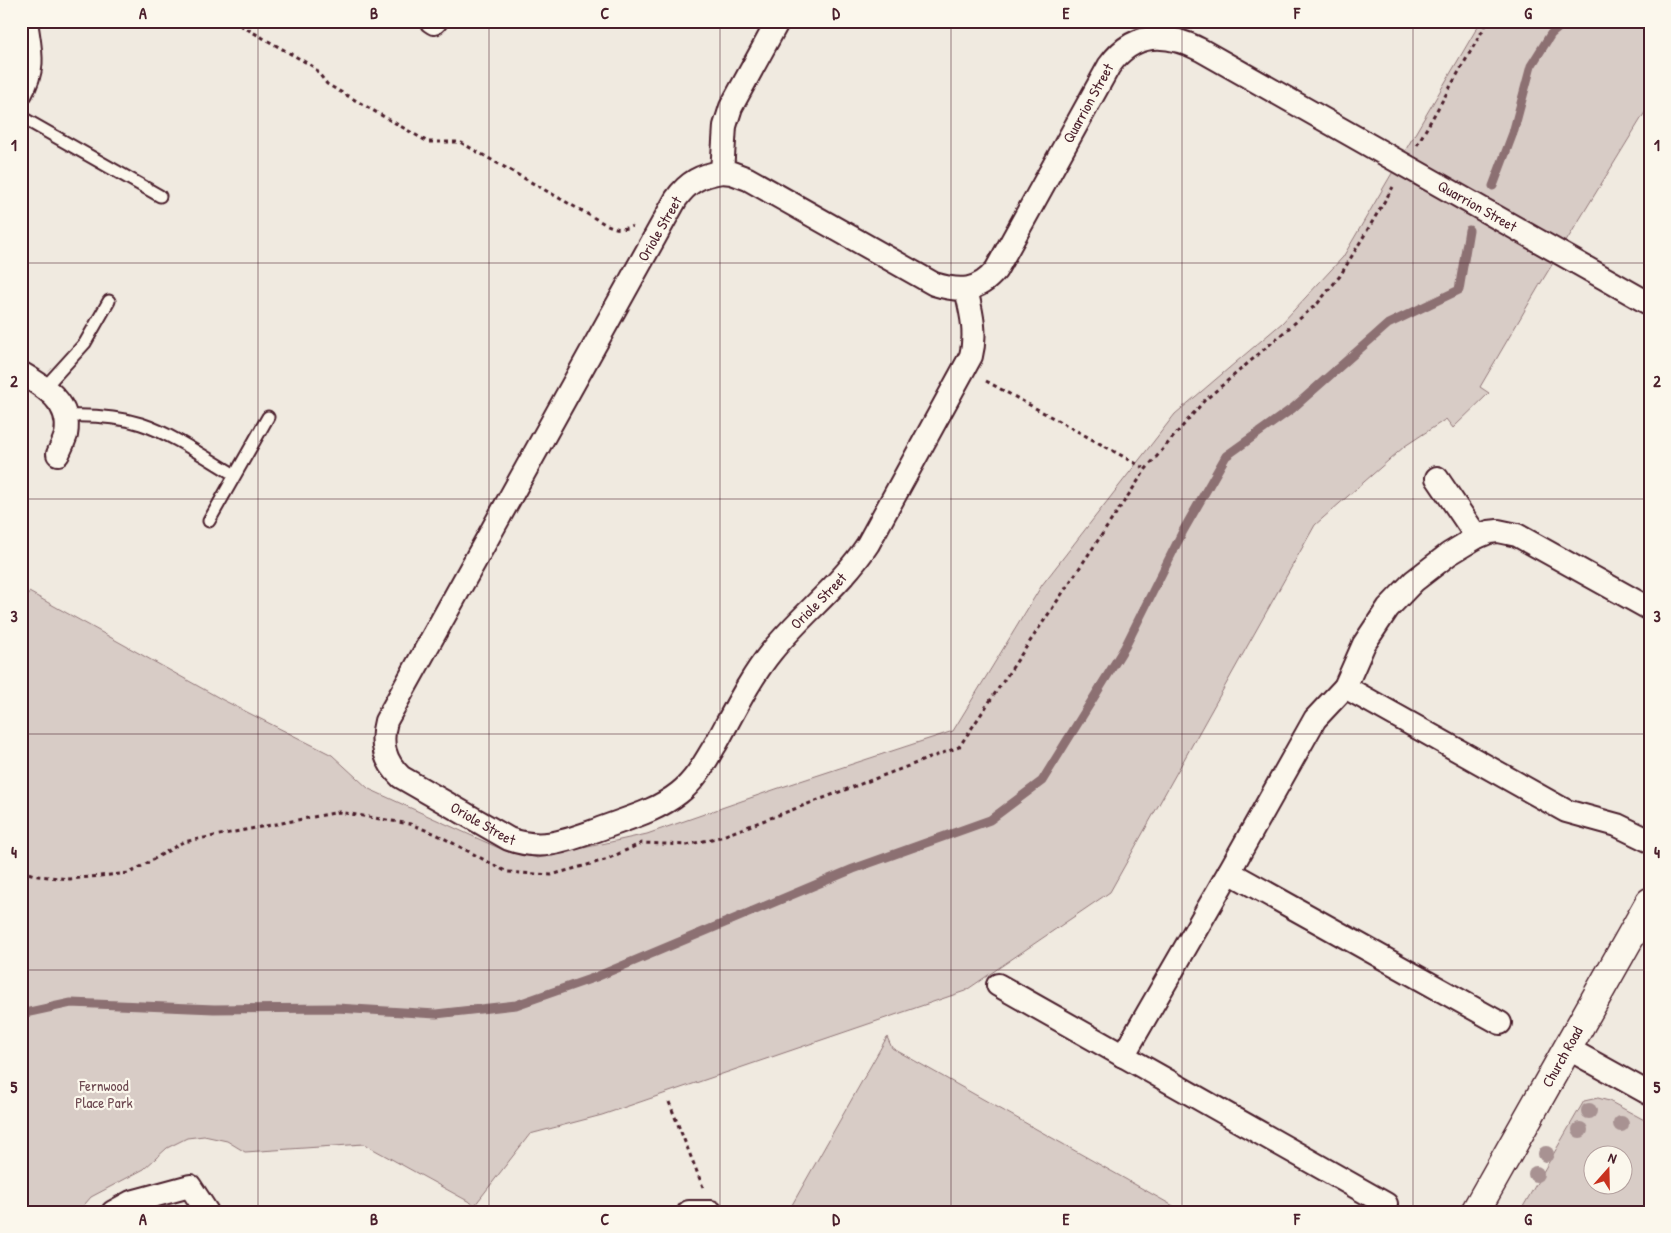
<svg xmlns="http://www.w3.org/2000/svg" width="1671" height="1233" font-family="'Patrick Hand',sans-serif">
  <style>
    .green { fill: #d8ccc6; stroke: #917678; fill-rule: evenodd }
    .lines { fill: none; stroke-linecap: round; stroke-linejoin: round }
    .stream { stroke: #8c6f72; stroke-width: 9 }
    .service-casing { stroke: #4a1f2b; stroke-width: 15 }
    .minor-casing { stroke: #4a1f2b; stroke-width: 26 }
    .tertiary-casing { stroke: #4a1f2b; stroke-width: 31 }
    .path { stroke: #4a1f2b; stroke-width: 3; stroke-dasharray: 4 4; stroke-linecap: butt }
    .service { stroke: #fbf7ec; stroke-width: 11 }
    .minor { stroke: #fbf7ec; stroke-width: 22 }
    .tertiary { stroke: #fbf7ec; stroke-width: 28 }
    .tree { fill: #a89292 }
    .grid { fill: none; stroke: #4a1f2b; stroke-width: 1; stroke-opacity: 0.55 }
    .labels { text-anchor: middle; stroke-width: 4.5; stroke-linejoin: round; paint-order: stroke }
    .street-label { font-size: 15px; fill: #4a1f2b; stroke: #fbf7ec }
    .park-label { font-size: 15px; fill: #6e4a52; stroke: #fbf7ec }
    .neatline { fill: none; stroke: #4a1f2b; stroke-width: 2 }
    .grid-label { font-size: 16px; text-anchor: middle; font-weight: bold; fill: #4a1f2b }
  </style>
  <rect width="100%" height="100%" fill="#f0eae0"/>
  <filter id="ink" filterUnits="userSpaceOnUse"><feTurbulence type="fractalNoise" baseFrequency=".02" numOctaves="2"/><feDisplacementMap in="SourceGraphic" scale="10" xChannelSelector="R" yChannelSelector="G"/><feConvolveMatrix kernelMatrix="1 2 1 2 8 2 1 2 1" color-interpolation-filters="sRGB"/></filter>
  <g filter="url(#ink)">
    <path class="green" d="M1481 21H1650V104L1542 281 1480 387 1489 393 1453 428 1446 419 1405 446 1315 525 1110 892 965 991 602 1115 530 1134 475 1205 364 1144 245 1152 227 1141 204 1136 187 1138 167 1148 144 1169 91 1197 78 1212H21V605L29 592 223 700 332 755 369 789 503 850 538 858 647 834 776 789 953 731 1042 585 1175 414 1282 323 1343 257Z
      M887 1037 892 1048 1184 1212H788Z
      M1598 1098 1609 1101 1650 1123V1212H1520L1584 1101ZM1594 1156H1624V1186H1594Z"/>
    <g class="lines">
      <path class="stream" d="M1493 186 1513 133 1531 66 1551 34 1566 21
        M21 1016 25 1013 71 1003 214 1009 337 1008 436 1014 516 1005 596 977 853 869 990 820 1042 781 1125 647 1183 531 1226 456 1293 408 1388 324 1459 290 1469 230"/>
      <defs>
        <path id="service" d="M21 117 160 196
          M45 387 85 343 109 301
          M65 416C91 415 116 416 141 424 172 434 206 458 235 475
          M209 521 268 417"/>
        <g id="minor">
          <path d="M431 21 434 23 436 21"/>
          <path id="s1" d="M778 21 731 107 725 126 722 172 732 173 748 179 934 284C960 292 978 292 996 270L1109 66C1134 31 1166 32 1201 50L1650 304"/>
          <path d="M21 93C36 67 30 50 26 21"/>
          <path id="s2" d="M722 172C701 175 688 182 676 199L386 721C380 743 384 761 401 777L509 839C542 851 565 841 597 830 625 819 655 812 679 793 696 780 706 760 717 742 734 711 750 678 772 651 802 614 842 584 868 544L971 356C977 333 971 311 966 289"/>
          <path d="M21 373C45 387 72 403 66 435 64 441 61 448 58 454"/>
          <path d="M1437 478 1477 537"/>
          <path d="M1345 687 1566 811 1617 825 1650 841"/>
          <path d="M1229 872 1500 1023"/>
          <path d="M998 985 1386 1204"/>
          <path d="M1567 1048 1650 1094"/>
          <path d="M1123 1056 1229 872 1315 719 1345 687 1364 644 1388 608 1414 581 1449 554 1477 537 1489 532 1498 531 1517 535 1650 609"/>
          <path d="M113 1212 131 1202 190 1186 207 1212"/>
          <path d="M689 1212H711"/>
        </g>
        <g id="tertiary">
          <path id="s3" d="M1475 1212 1650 902"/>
        </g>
      </defs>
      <use href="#service" class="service-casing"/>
      <use href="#minor" class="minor-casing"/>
      <use href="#tertiary" class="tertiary-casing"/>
      <path class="path" d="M233 21 314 67 327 84 428 142H460L605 224C614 228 622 231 632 226
        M1417 145 1488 21
        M986 381 1146 469
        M21 871 38 876 70 879 130 873 183 842 339 812 410 824 436 834 507 872 551 875 605 860 642 843 687 845 720 837 959 747 1146 469 1204 401 1318 303 1340 276 1393 187
        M669 1102 703 1187"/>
      <use href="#service" class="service"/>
      <use href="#minor" class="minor"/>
      <use href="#tertiary" class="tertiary"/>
    </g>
    <g class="tree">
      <circle cx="1589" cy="1111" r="8"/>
      <circle cx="1621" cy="1124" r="8"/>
      <circle cx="1580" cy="1130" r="8"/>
      <circle cx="1546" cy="1154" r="8"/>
      <circle cx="1536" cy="1174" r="8"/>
    </g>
  </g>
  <path class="grid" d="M258 21V1212M489 21V1212M720 21V1212M951 21V1212M1182 21V1212M1413 21V1212M21 263H1650M21 499H1650M21 734H1650M21 970H1650"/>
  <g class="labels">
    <g class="street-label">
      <text dy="5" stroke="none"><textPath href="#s1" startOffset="664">Quarrion Street</textPath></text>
      <text dy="5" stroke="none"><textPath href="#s1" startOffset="1128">Quarrion Street</textPath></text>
      <text transform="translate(660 229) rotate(-60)" y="5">Oriole Street</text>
      <text dy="5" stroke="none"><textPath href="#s2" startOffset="1258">Oriole Street</textPath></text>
      <text dy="5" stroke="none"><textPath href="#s2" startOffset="808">Oriole Street</textPath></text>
      <text dy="5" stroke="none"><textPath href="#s3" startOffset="178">Church Road</textPath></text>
    </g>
    <g class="park-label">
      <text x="104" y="1091">Fernwood<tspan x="104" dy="17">Place Park</tspan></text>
    </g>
  </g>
  <rect width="1671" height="1233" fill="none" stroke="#fbf7ec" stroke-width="55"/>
  <g transform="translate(1608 1170) rotate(20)"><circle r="24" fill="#fbf7ec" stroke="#b4a19f"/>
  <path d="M0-4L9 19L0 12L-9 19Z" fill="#c8321e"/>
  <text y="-8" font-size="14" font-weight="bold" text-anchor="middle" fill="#4a1f2b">N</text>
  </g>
  <rect x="28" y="28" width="1616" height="1178" class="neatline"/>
  <g class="grid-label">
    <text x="143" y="19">A</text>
    <text x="374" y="19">B</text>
    <text x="605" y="19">C</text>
    <text x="836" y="19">D</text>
    <text x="1066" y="19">E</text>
    <text x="1297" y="19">F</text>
    <text x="1528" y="19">G</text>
    <text x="14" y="151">1</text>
    <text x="1657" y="151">1</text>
    <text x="14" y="387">2</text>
    <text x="1657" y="387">2</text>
    <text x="14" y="622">3</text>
    <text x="1657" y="622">3</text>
    <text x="14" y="858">4</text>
    <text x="1657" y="858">4</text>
    <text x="14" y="1093">5</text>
    <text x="1657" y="1093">5</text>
    <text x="143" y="1225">A</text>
    <text x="374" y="1225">B</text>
    <text x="605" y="1225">C</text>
    <text x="836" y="1225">D</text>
    <text x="1066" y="1225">E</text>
    <text x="1297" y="1225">F</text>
    <text x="1528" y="1225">G</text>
  </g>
</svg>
